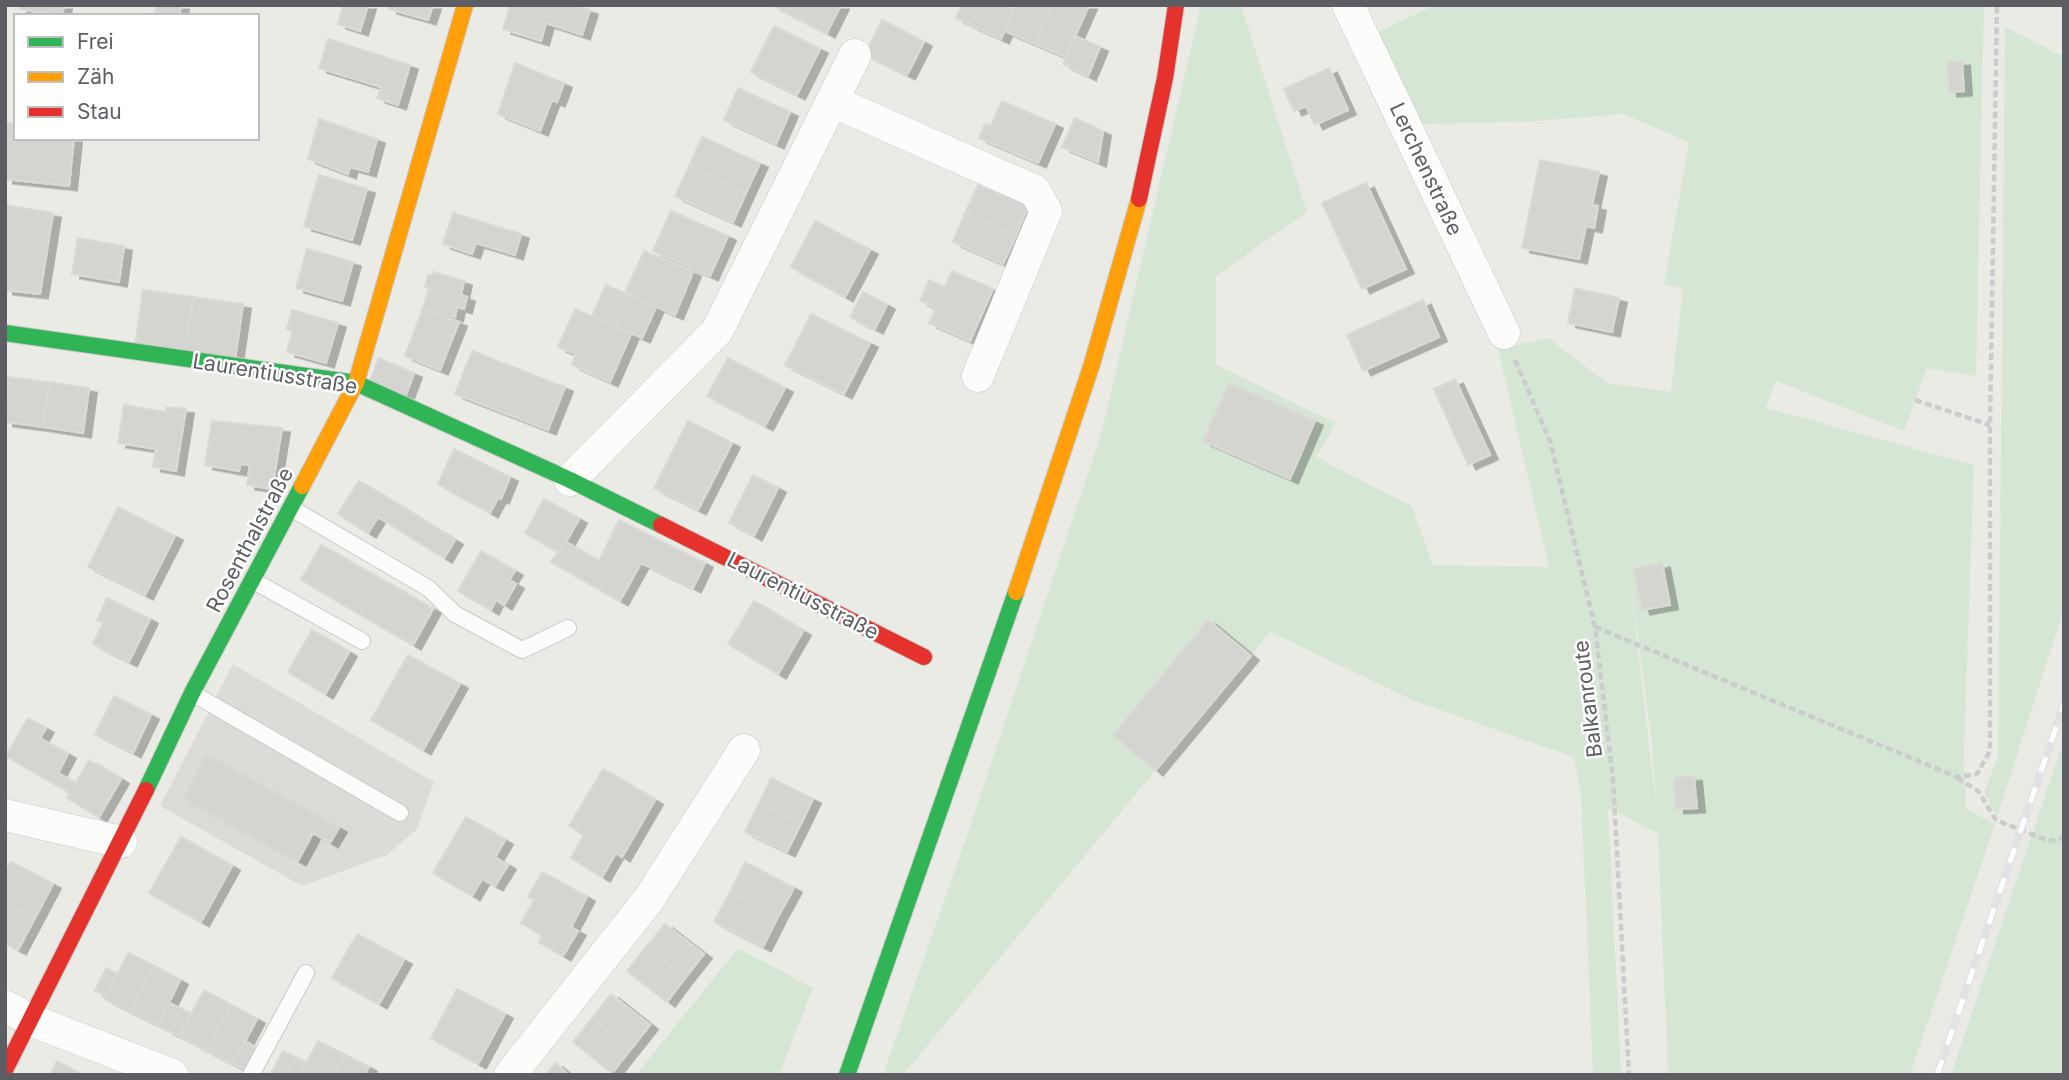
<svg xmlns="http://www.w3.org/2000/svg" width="2069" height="1080" font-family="Inter,sans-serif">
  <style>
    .industrial { fill: #dcdbd7 }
    .green { fill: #d5e6d5; fill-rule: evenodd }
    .building { fill: #d4d4d1; stroke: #dad9d5; stroke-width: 2; filter: url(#shadow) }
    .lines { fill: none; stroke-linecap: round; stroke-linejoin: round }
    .lane-casing { stroke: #c8c9c8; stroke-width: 18 }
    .street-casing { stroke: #c8c9c8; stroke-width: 33 }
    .fast-casing { stroke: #c9c9c9; stroke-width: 18 }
    .slow-casing { stroke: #c9c9c9; stroke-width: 18 }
    .jam-casing { stroke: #c9c9c9; stroke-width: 18 }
    .path { stroke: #cacdcc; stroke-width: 4.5; stroke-dasharray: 7 3.5; stroke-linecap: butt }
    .lane { stroke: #fcfcfb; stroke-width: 16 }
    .street { stroke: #fcfcfb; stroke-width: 32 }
    .fast { stroke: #30b455; stroke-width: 16 }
    .slow { stroke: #ff9f0a; stroke-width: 16 }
    .jam { stroke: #e5322d; stroke-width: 16 }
    .rail-casing { stroke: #e2e2e2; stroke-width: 8 }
    .rail { stroke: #fff; stroke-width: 5; stroke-dasharray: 16; stroke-linecap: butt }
    .labels { text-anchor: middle; stroke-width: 5; stroke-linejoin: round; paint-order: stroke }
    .street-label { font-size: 21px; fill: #5c5e63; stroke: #fff }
  </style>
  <defs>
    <filter id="shadow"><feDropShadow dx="8" dy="4.5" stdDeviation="0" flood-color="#0004"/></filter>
  </defs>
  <rect width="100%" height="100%" fill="#ebebe6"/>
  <path class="industrial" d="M233 664 434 782 417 829 387 855 302 886 160 806Z"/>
  <path class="green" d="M1201 5H1241L1307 212 1216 276V365L1336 423 1316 457 1412 506 1433 565 1549 567 1498 349 1548 338 1607 383 1671 392 1683 289 1664 284 1689 142 1623 114 1524 122 1416 124 1369 36 1435 5H1984L1976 376 1927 368 1904 431 1776 381 1766 408 1974 465 1964 752 1966 809 1995 824 1910 1075H1668L1658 834 1608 808 1621 1075H1593L1581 794 1574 757 1417 702 1270 632 903 1075H883L971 824 1101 435ZM1628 560 1652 745 1656 806Z
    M2005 27 2064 57V609L1997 817 1984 792 1998 756Z
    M2064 739V1075H1951Z
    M738 948 813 988 779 1075H636Z"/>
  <path class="building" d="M20 5H64L62 16 19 9Z
    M157 5H181L179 16H154Z
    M343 5H368L360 31 338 24Z
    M390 5H433L428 20 389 9Z
    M510 5H574L590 10 582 35 546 23 541 41 503 29Z
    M772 5H841L827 33Z
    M962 5H985L969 24 956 18Z
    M985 5H1003L1014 10 1001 39 968 24Z
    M1016 5H1052L1035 44 1005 31Z
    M1052 5H1089L1066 57 1035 44Z
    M882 20 924 42 907 75 865 54Z
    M774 26 820 49 797 95 751 72Z
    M1075 36 1100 47 1088 76 1063 64Z
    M328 39 410 65 398 105 377 98 381 87 319 68Z
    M1962 61 1964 91 1949 92 1947 62Z
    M515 63 564 83 557 102 552 100 540 131 498 114Z
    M1329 68 1348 110 1315 125 1306 106 1294 111 1284 89Z
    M738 88 790 112 776 144 724 120Z
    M1002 101 1055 124 1038 163 979 138 985 124 991 126Z
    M1075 118 1103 131 1098 162 1062 147Z
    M319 119 377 139 368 172 350 167 348 174 308 159Z
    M5 123 16 124V138H74L69 186 5 179Z
    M702 137 760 163 746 193 689 166Z
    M1540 160 1599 172 1592 205 1598 206 1594 228 1586 226 1579 259 1522 248Z
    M689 166 746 193 733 222 675 196Z
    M319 175 367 189 352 240 304 226Z
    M1366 183 1406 269 1362 289 1322 203Z
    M978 185 1028 206 1016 236 965 213Z
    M5 205 53 213 40 294 5 290Z
    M671 211 728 236 710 276 653 251Z
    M453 213 521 234 515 255 476 243 472 254 443 244Z
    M965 213 1016 236 1003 264 953 242Z
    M815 221 870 250 845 297 791 267Z
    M78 238 124 246 119 282 72 274Z
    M307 249 353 262 342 301 296 288Z
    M644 251 693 272 675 315 625 293Z
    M952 271 993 289 970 341 929 323 936 308 920 301 929 280 945 287Z
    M433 272 464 281 461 295 467 297 464 309 457 307 455 317 423 308 429 288 425 287 428 275 432 276Z
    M606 285 656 307 642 338 592 316Z
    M1575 288 1619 298 1612 332 1568 323Z
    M143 290 193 297 185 352 135 345Z
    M863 292 887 305 875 329 850 317Z
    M193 297 243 304 235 359 185 352Z
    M1423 300 1439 337 1363 371 1347 335Z
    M423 308 459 322 440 370 405 356Z
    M575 309 631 334 610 382 572 365 576 354 558 347Z
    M292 310 338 323 326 363 287 352 292 331 287 329Z
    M811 314 870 343 844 394 785 365Z
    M472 351 565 387 548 430 455 394Z
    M379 358 414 373 404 400 368 386Z
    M728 358 785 388 765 426 707 396Z
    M8 377 49 382 43 427 5 422Z
    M1455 379 1490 455 1468 465 1434 389Z
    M49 382 89 388 83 433 43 427Z
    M1229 383 1315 421 1290 479 1203 441Z
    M124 405 166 412 167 407 186 409 176 471 153 467 156 449 118 443Z
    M212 421 282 428 272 489 247 485 250 465 240 464 239 471 205 465Z
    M688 421 732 443 698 510 654 488Z
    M454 449 510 477 501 499 498 498 490 513 438 484Z
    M753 475 778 488 754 536 729 523Z
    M359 481 455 540 444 558 378 517 368 533 338 514Z
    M544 499 579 519 560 553 525 533Z
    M118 507 175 536 145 595 88 567Z
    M619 520 705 563 693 588 641 563 620 601 551 562 566 542 599 561Z
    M321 545 433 609 413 645 301 580Z
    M481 551 515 571 509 580 516 584 504 605 496 600 491 610 458 591Z
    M1662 563 1670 605 1642 610 1633 569Z
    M107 598 150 619 129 662 93 644 103 623 97 620Z
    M754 601 803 631 778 674 728 644Z
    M1208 620 1251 656 1155 771 1113 735Z
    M312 630 349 652 325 694 288 672Z
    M408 655 460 684 423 750 371 720Z
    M114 696 151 715 133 753 95 734Z
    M28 718 46 728 40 738 68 754 58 773 76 783 89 760 121 779 99 817 67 798 70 793 6 756Z
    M206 755 339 828 330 843 313 833 298 861 183 798Z
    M603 769 655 800 622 857 616 853 602 877 571 858 584 835 569 826Z
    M1694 776 1697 808 1676 809 1674 778Z
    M771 778 813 799 801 824 759 803Z
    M759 803 801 824 787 852 745 832Z
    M466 817 505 840 495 857 508 865 495 886 482 879 472 896 433 873Z
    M181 837 232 866 201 922 149 893Z
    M11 862 53 884 35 918 5 903V872Z
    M745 862 794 888 778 917 730 892Z
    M542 872 587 897 571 927 578 931 563 956 539 942 542 936 521 923 534 900 528 897Z
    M730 892 778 917 763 947 714 922Z
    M5 903 35 918 18 950 5 943Z
    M665 924 704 954 685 978 646 947Z
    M357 934 404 960 379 1004 332 978Z
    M646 947 685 978 667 1002 627 971Z
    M128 953 154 966 131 1012 105 999Z
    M154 966 180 980 158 1025 131 1012Z
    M106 968 117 974 106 996 95 991Z
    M457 989 505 1014 478 1064 431 1038Z
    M204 990 231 1005 207 1051 179 1036Z
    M611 994 650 1025 631 1049 592 1018Z
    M169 1003 182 1009 170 1032 158 1025Z
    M231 1005 257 1019 233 1064 207 1051Z
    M182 1009 191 1014 179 1036 170 1032Z
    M592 1018 631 1049 612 1073 573 1042Z
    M245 1041 257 1048 245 1069 233 1064Z
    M318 1041 344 1054 333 1075H300Z
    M283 1051 295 1057 286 1075H274L271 1073Z
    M344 1054 369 1067 364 1075H333Z
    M295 1057 306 1063 300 1075H286Z
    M57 1061 81 1075H50Z
    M555 1063 569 1075H546Z"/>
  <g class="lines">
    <defs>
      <path id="lane" d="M291 508 428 588 455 614 522 650 568 628
        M252 580 362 641
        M192 693 400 813
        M251 1075 306 973"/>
      <path id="street" d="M1348 5 1504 333
        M832 101 1035 191 1046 211 978 376
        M570 480 717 331 855 55
        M5 815 121 842
        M5 1006 31 1020 172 1075
        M510 1075 649 899 744 750"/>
      <path id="fast" d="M5 333 356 383 570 480 661 525
        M146 790 192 693 302 486
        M847 1075 1016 592"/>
      <path id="slow" d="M302 486 356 383 465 5
        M1016 592 1092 364 1139 199"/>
      <path id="jam" d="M1139 199 1165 78 1176 5
        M661 525 924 657
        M5 1070 146 790"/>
    </defs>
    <use href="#lane" class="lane-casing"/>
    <use href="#street" class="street-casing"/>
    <use href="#fast" class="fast-casing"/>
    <use href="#slow" class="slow-casing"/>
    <use href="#jam" class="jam-casing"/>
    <path class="path" d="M1515 360 1550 441 1595 627 1613 779 1629 1075
      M1915 400 1990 425
      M1595 627 1957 777 1977 774 1990 751V425L1997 5
      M1957 778 1978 791 1996 820 2049 841 2064 838"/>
    <use href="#lane" class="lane"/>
    <use href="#street" class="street"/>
    <use href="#fast" class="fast"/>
    <use href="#slow" class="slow"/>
    <use href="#jam" class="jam"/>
    <defs>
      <path id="rail" d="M1937 1075 2064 704"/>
    </defs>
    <use href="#rail" class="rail-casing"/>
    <use href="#rail" class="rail"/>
  </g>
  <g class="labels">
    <g class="street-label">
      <text transform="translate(1426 169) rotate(65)" y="7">Lerchenstraße</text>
      <text transform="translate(275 374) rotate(9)" y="7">Laurentiusstraße</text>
      <text transform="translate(250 540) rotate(-62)" y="7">Rosenthalstraße</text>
      <text transform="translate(803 596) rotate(27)" y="7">Laurentiusstraße</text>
      <text transform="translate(1588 699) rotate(-97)" y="7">Balkanroute</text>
    </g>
  </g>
  <rect width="2069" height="1080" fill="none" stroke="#5c5e63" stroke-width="14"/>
  <rect x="14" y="14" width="245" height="126" fill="#ffffff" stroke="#bebfc1" stroke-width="2"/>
  <rect x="28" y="37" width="35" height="10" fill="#30b455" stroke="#bebfc1" stroke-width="2"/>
  <text x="77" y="49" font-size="21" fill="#5c5e63">Frei</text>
  <rect x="28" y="72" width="35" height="10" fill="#ff9f0a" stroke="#bebfc1" stroke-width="2"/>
  <text x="77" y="84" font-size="21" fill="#5c5e63">Zäh</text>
  <rect x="28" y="107" width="35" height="10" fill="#e5322d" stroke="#bebfc1" stroke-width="2"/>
  <text x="77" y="119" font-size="21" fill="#5c5e63">Stau</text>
</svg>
